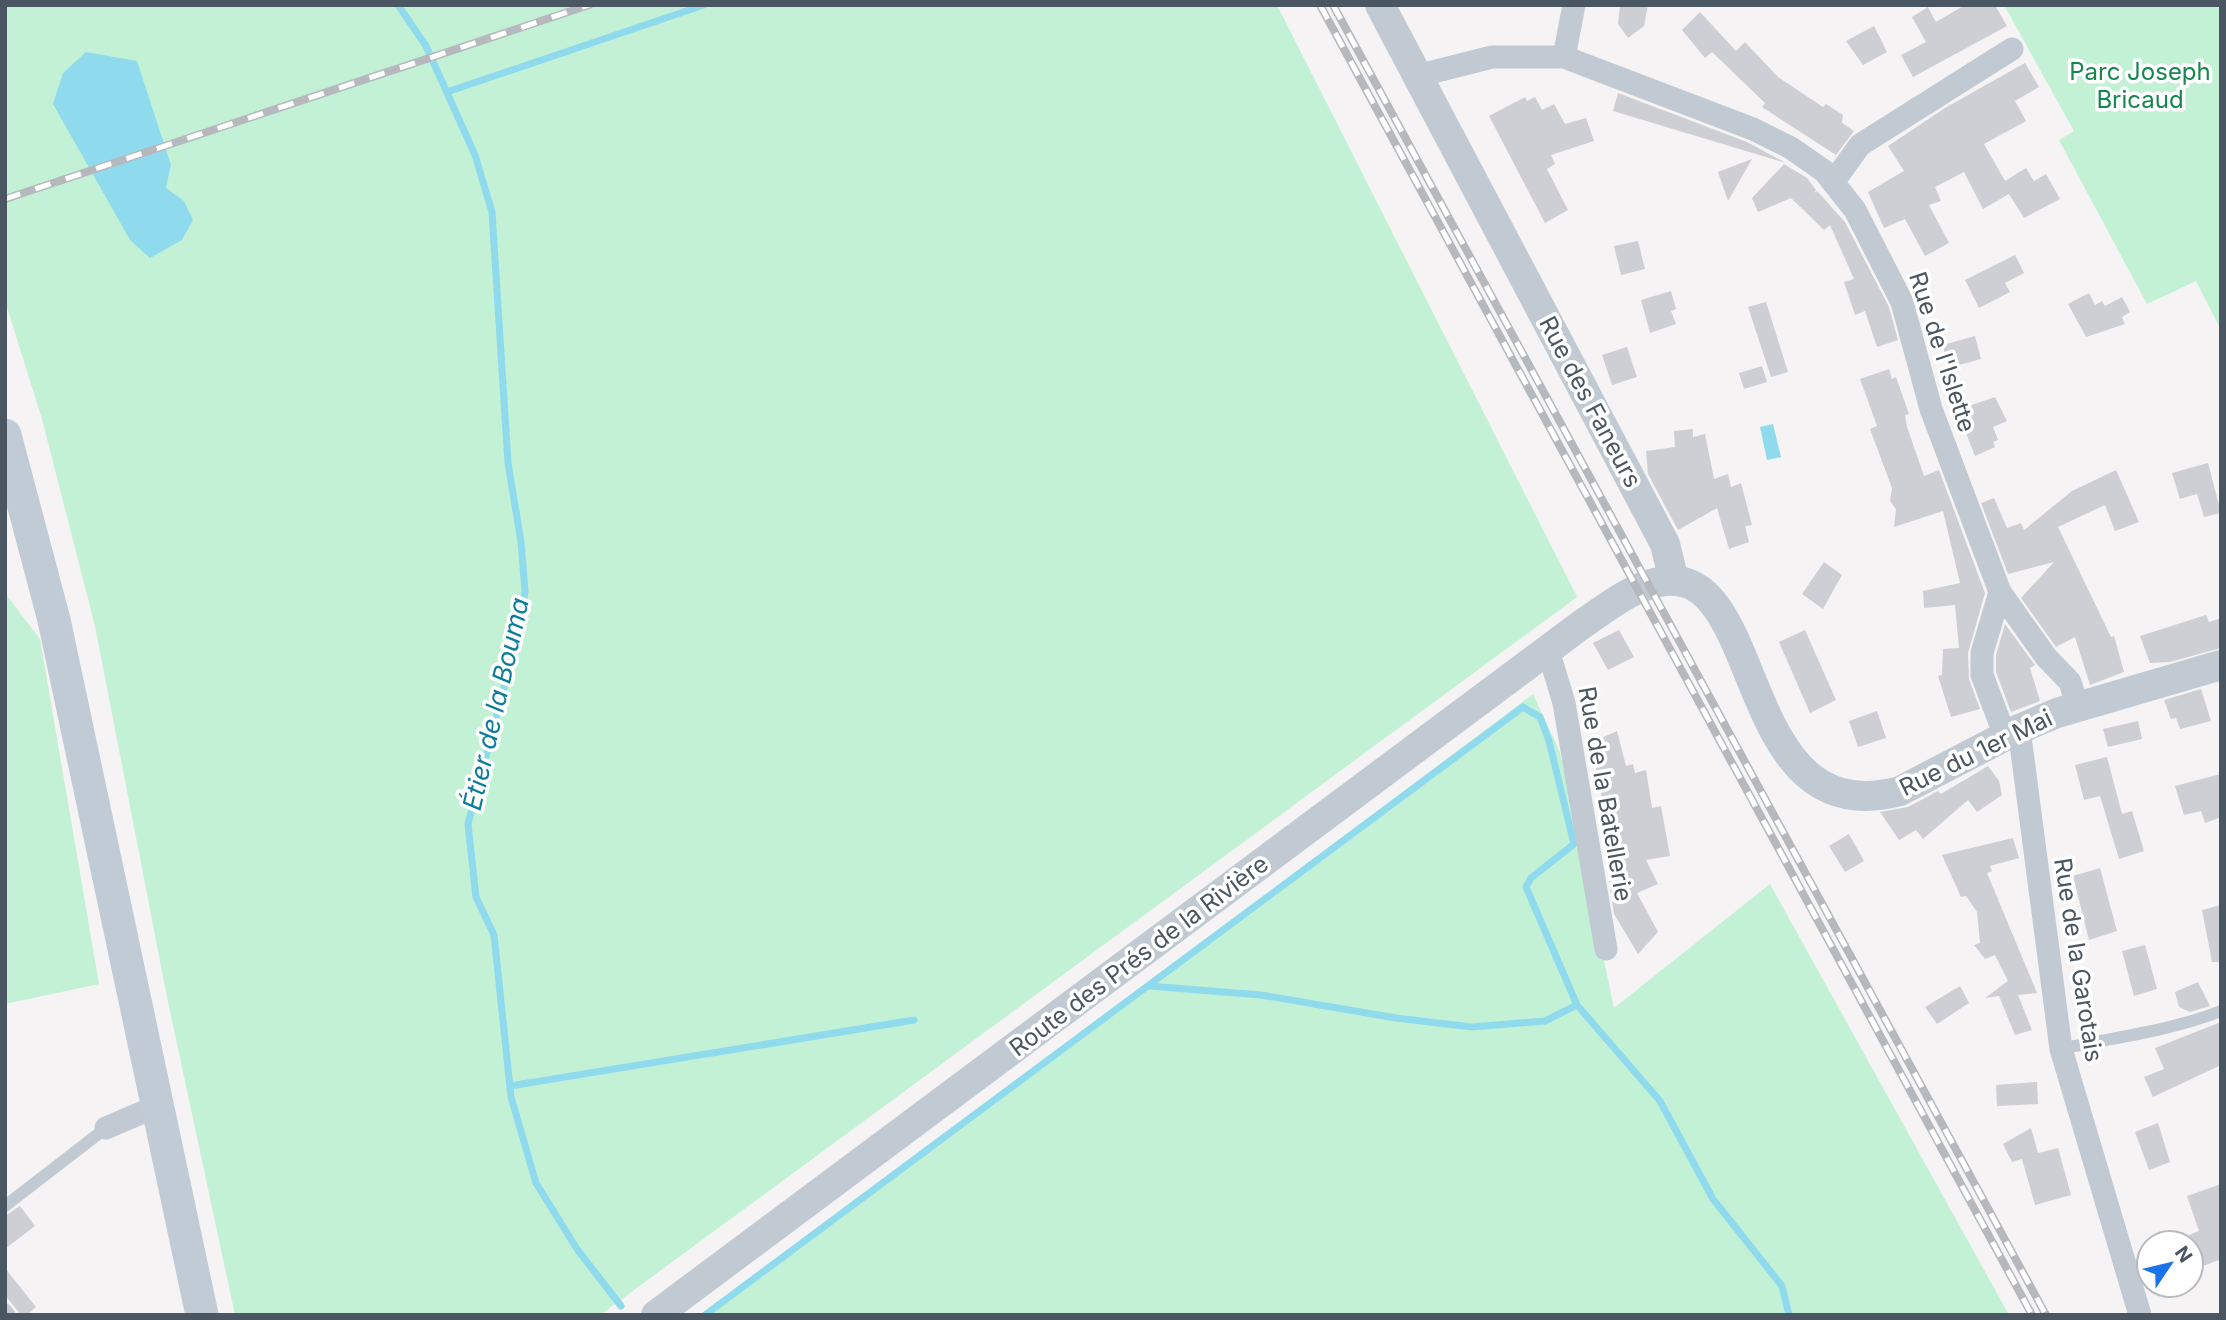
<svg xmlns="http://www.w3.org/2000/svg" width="2226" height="1320" font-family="Inter,sans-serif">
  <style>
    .green { fill: #c3f1d5; fill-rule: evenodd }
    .water { fill: #90daee }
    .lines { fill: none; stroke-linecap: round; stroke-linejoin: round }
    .stream { stroke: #90daee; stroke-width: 7 }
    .building { fill: #cdcfd5 }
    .service { stroke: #c1cad2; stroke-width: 12 }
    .minor { stroke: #c1cad2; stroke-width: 23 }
    .tertiary { stroke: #c1cad2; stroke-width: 30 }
    .secondary { stroke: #c1cbd6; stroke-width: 33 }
    .rail-casing { stroke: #b5b8bd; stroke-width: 8 }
    .rail { stroke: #fff; stroke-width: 5; stroke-dasharray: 16; stroke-linecap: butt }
    .labels { text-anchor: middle; stroke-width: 7; stroke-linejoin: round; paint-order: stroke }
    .park-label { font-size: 24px; fill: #17864f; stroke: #fff }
    .street-label { font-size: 24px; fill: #4a5661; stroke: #fff }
    .water-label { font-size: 26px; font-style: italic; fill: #0c7c9b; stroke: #fff }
  </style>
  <rect width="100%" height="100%" fill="#f5f3f3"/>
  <path class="green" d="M5 5H1277L1577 597 600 1315H235L167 997 95 626 42 419 5 301ZM54 104 171 165 166 188 86 157Z
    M2004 5H2221V330L2196 281 2147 304 2059 140 2074 131Z
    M5 593 40 639 99 984 5 1004Z
    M1533 694 1560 752 1614 1008 1770 884 2009 1315H705Z"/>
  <path class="water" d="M86 52 137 61 171 165 166 188 184 201 193 220 182 240 150 258 130 240 53 104 63 73Z
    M1773 424 1781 457 1767 460 1760 427Z"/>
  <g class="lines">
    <path class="stream" d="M398 5 426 46 475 155 492 212 508 463 521 542 525 591 519 631 468 824 476 897 494 935 511 1097 536 1183 577 1249 621 1306
      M447 92 704 5
      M1149 986 1261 995 1396 1018 1472 1027 1545 1021 1577 1005
      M510 1086 914 1020
      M705 1315 1523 707 1540 717 1549 741 1574 844 1531 878 1526 887 1577 1005 1660 1101 1713 1199 1782 1286 1789 1315"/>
  </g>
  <path class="building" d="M1620 5H1648L1644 26 1628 38 1618 24Z
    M1965 5H1995L2007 26 1913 77 1901 55 1926 42 1912 17 1928 7 1936 22Z
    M1700 12 1736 51 1745 42 1778 77 1823 107 1826 104 1843 115 1842 123 1854 131 1836 155 1762 107 1765 103 1712 52 1705 58 1682 30Z
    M1874 26 1887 52 1863 65 1846 41Z
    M2025 63 2039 87 2015 101 2026 121 1984 144 2005 181 2026 168 2034 181 2046 174 2060 199 2024 218 2009 194 1983 209 1964 172 1935 187 1941 201 1929 205 1949 243 1925 256 1905 219 1884 228 1868 192 1904 171 1888 146 1945 108Z
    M1618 93 1747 142 1786 163 1613 111Z
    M1525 97 1527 101 1535 97 1542 110 1554 104 1565 124 1586 118 1594 141 1551 155 1555 164 1547 169 1568 210 1545 223 1489 116Z
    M1752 159 1728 201 1718 172Z
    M1784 164 1807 178 1816 190 1814 193 1817 191 1845 222 1889 307 1898 340 1877 347 1865 311 1855 315 1844 282 1854 279 1830 225 1824 230 1791 198 1758 212 1752 198Z
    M1638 241 1645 269 1621 275 1614 246Z
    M2015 255 2024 273 2005 283 2010 292 1979 308 1965 280Z
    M1671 291 1676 309 1671 311 1676 324 1650 333 1641 300Z
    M2089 293 2095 305 2102 301 2105 306 2122 297 2130 312 2122 317 2125 324 2086 337 2068 304Z
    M1766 302 1788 372 1771 377 1748 307Z
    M1975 336 1981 359 1948 368 1943 345Z
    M1627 347 1637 377 1612 385 1602 355Z
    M1762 366 1767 382 1744 389 1739 373Z
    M1889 369 1892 379 1896 377 1909 414 1905 415 1907 427 1924 476 1939 470 1985 593 1968 653 1969 679 1980 709 1951 717 1938 676 1942 675 1943 649 1959 648 1955 605 1924 608 1923 591 1960 583 1943 511 1894 527 1896 509 1890 501 1892 488 1870 429 1877 426 1860 379Z
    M1995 397 2007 421 1993 427 1998 440 1993 442 1995 447 1975 456 1957 410Z
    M1693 429V437L1705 434 1714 479 1728 474 1731 487 1741 483 1752 525 1745 526 1749 542 1729 549 1717 508 1678 530 1648 474 1646 451 1675 447 1674 431Z
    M2208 463 2221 513 2204 517 2197 494 2180 499 2172 473Z
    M2116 470 2139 522 2115 531 2105 505 2058 527 2111 637 2114 636 2124 672 2090 685 2075 637 2056 647 2021 598 2054 562 2008 574 1981 503 1994 498 2007 528 2021 523 2024 530 2072 491Z
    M1824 562 1842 575 1823 609 1802 594Z
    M2206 615 2209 622 2221 618V648L2170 662 2150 663 2140 636Z
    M2005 624 2035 665 2030 668 2040 701 2011 712 1996 672V655Z
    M1619 630 1634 657 1608 670 1593 643Z
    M1805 630 1836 700 1810 713 1779 642Z
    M2201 689 2211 721 2180 729 2176 718 2171 719 2164 700Z
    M1877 711 1886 738 1858 747 1849 721Z
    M2138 721 2142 739 2108 747 2103 729Z
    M1617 731 1626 766 1633 764 1635 773 1646 770 1652 808 1661 806 1670 856 1646 860 1658 884 1637 893 1658 932 1638 954 1614 914 1609 881 1618 879 1594 758 1601 750 1599 739Z
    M2107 757 2122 814 2132 811 2144 851 2119 859 2100 796 2084 800 2075 765Z
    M1988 766 1999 781 2002 795 1977 812 1968 800 1923 839 1916 830 1899 840 1880 812 1908 807 1938 791 1941 794Z
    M2221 774V817L2205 823 2201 811 2184 815 2175 786Z
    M1849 834 1864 861 1845 872 1829 846Z
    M2013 838 2019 858 1990 866 1992 871 1987 873 2037 993 2018 995 2032 1030 2015 1035 1999 996 1985 998 2008 981 1995 955 1985 959 1974 945 1980 943 1977 912 1966 896 1961 897 1942 855Z
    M2100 868 2117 931 2089 940 2073 876Z
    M2221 905V962H2212L2202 910Z
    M2145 945 2157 989 2134 996 2122 951Z
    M2198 982 2210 1006 2190 1012 2179 1007 2175 992Z
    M1960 986 1969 1003 1937 1024 1925 1007Z
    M2221 1022V1065L2153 1097 2144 1077 2164 1069 2155 1048Z
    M2037 1082 2038 1104 1997 1106 1996 1085Z
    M2158 1123 2170 1162 2149 1170 2135 1132Z
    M2031 1128 2038 1153 2058 1148 2071 1195 2035 1205 2022 1159 2012 1162 2003 1144Z
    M2221 1184V1259L2201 1267 2189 1235 2199 1231 2187 1196Z
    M20 1206 35 1226 5 1249V1216Z
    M5 1268 36 1307 27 1315H21L5 1295Z"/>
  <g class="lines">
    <path class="service" d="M2061 1049C2115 1037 2170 1031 2221 1011
      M5 1206 106 1128
      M5 1309 10 1315"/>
    <path class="minor" d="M1574 5 1564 57 1753 129 1791 148 1824 171 1855 210 1902 302 1931 409 2000 592 1982 653V675L2005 736
      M1417 76 1492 57H1564
      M1834 181 1860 145 2012 49
      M2000 592 2046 657 2070 682 2078 707
      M1548 650 1564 703 1606 949
      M2019 729 2061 1049 2140 1315
      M106 1128 155 1107"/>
    <path class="tertiary" d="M1380 5 1665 544 1674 581
      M656 1315 1581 625C1605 609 1635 584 1665 581 1767 569 1735 835 1900 791L2019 729 2057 713 2221 665"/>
    <path class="secondary" d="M5 435 54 620 202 1315"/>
    <defs>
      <path id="rail" d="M1320 5 2032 1315
        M1333 5 2046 1315
        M5 199 589 5"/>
    </defs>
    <use href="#rail" class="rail-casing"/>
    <use href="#rail" class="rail"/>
  </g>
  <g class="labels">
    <g class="park-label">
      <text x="2140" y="80">Parc Joseph<tspan x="2140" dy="28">Bricaud</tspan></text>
    </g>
    <g class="street-label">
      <text transform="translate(1942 352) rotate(72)" y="8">Rue de l'Islette</text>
      <text transform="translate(1590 402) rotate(62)" y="8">Rue des Faneurs</text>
      <text transform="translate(1976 753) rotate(-26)" y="8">Rue du 1er Mai</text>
      <text transform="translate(1605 794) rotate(80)" y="8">Rue de la Batellerie</text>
      <text transform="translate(1139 956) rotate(-37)" y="8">Route des Prés de la Rivière</text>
      <text transform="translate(2078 960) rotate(81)" y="8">Rue de la Garotais</text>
    </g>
    <g class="water-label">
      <text transform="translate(496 704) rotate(-77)" y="9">Étier de la Bouma</text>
    </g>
  </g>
  <rect width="2226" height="1320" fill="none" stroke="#4a5661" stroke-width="14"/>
  <g transform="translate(2170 1264) rotate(55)"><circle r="33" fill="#ffffff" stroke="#b7bbc0" stroke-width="2"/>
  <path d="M0-5L12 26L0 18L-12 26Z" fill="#1a73e8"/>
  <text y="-10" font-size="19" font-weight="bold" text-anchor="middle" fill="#4a5661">N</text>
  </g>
</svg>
